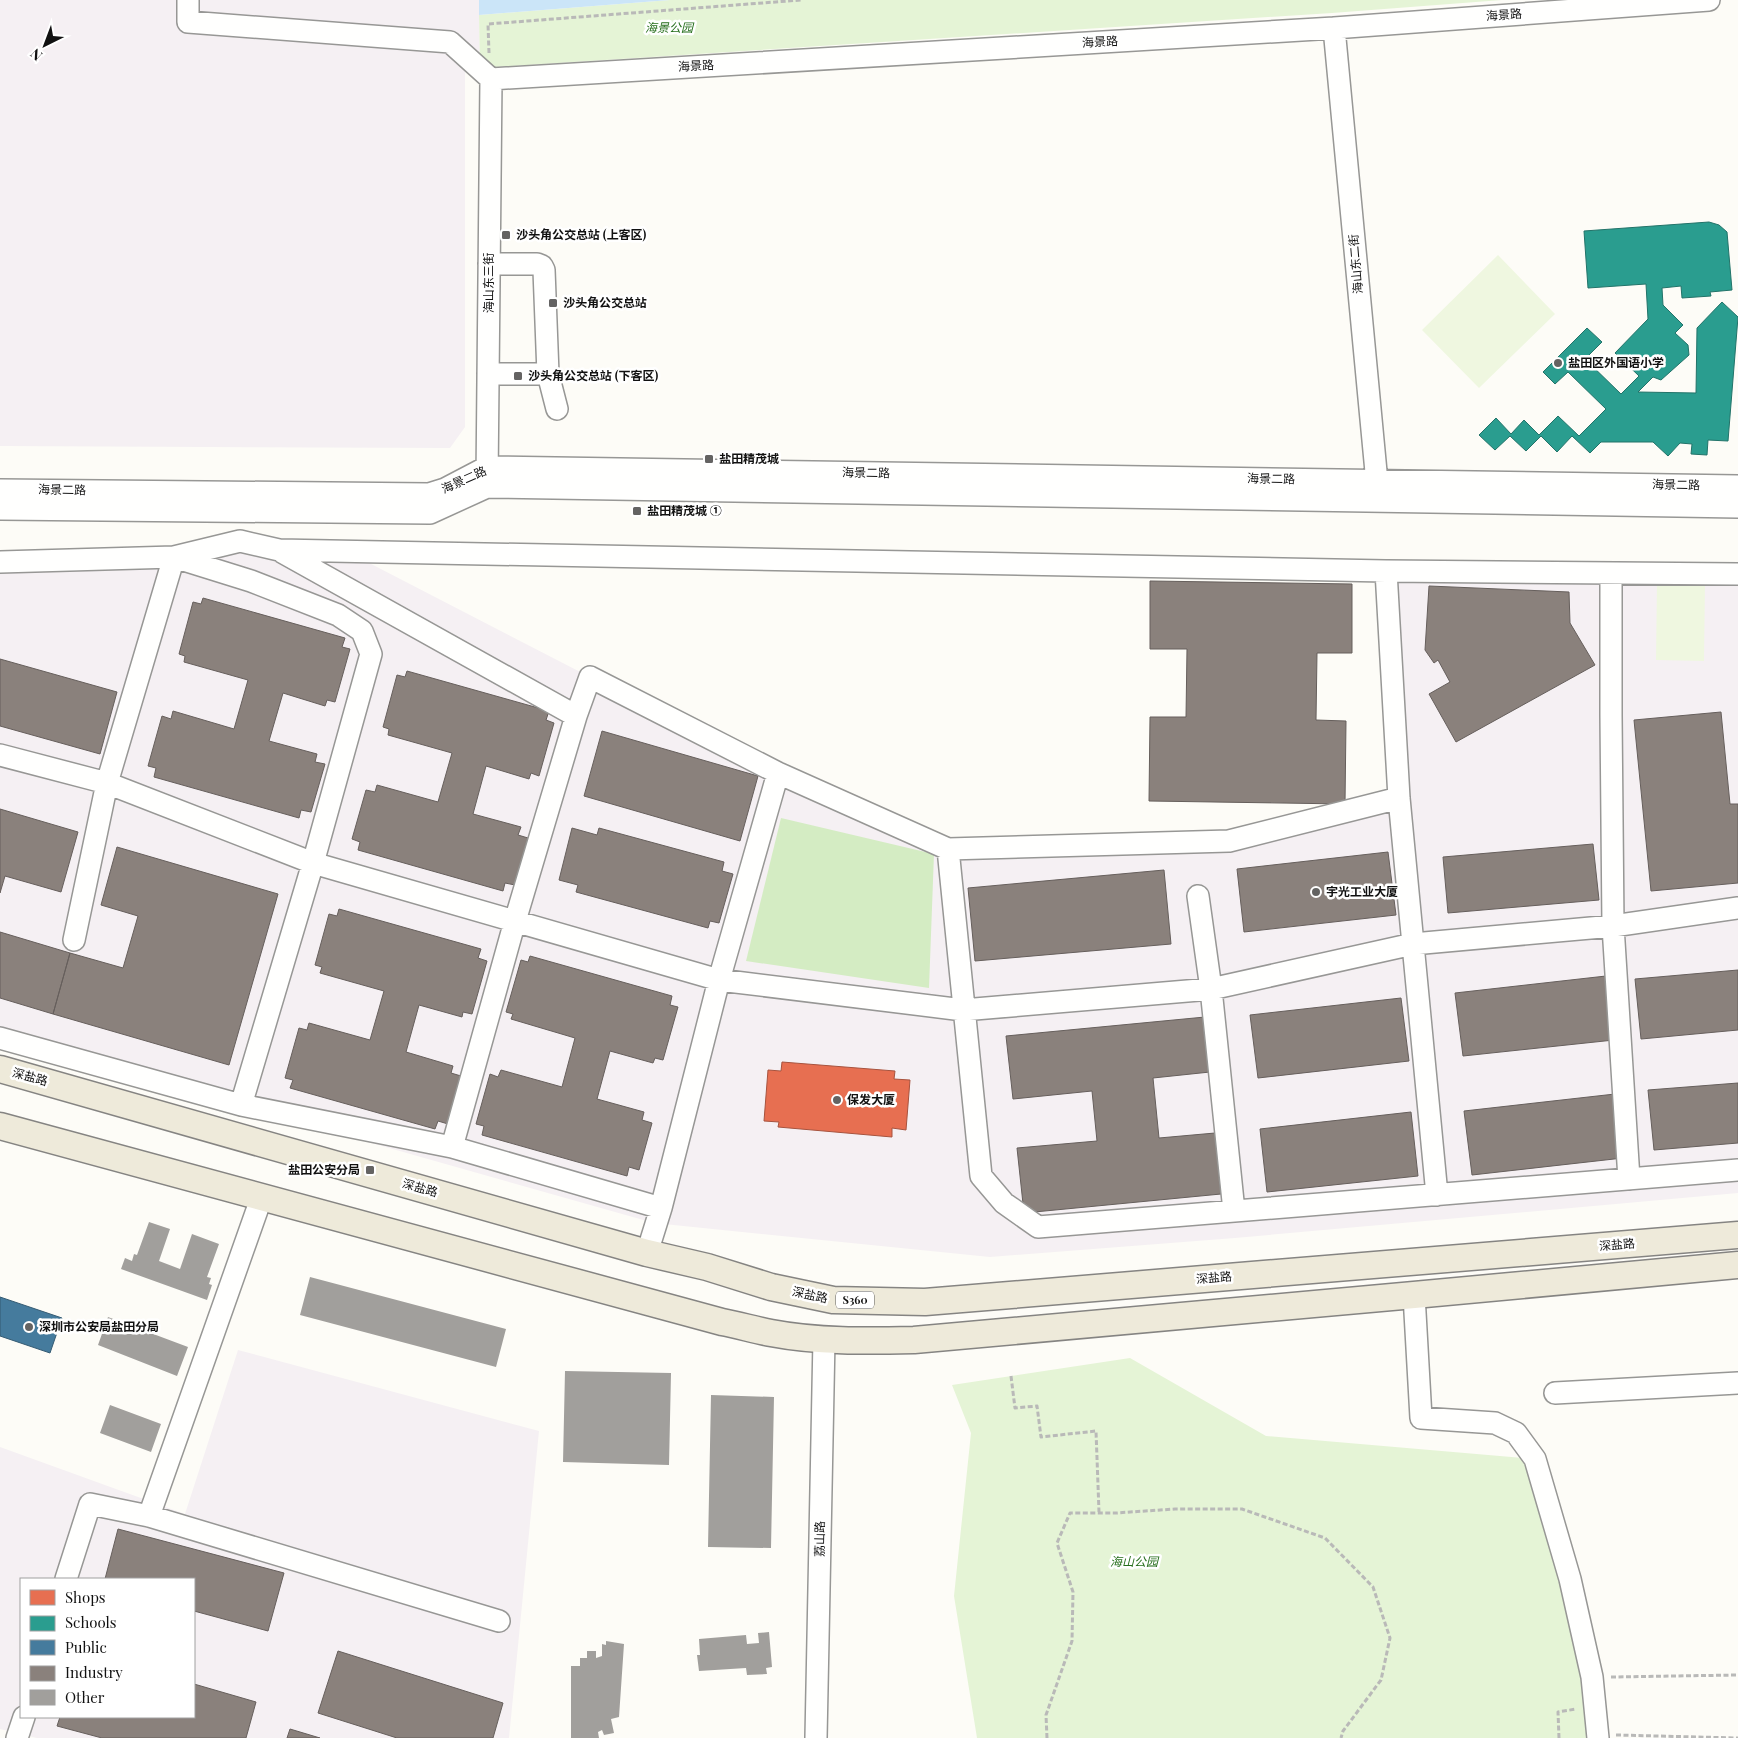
<svg xmlns="http://www.w3.org/2000/svg" width="1738" height="1738" font-family="'Playfair Display','Noto Sans SC',serif">
  <style>
    .industrial { fill: #f5f0f3; fill-rule: evenodd }
    .green { fill: #e5f4d6 }
    .forest { fill: #d4ecc3 }
    .pitch { fill: #eff7e0 }
    .water { fill: #cbe5f8 }
    .shops { fill: #e76f51; stroke: #a7533e }
    .schools { fill: #2a9d8f; stroke: #227369 }
    .public { fill: #457b9d; stroke: #355b73 }
    .industry { fill: #8a817c; stroke: #665f5c }
    .building { fill: #a19f9c }
    .lines { fill: none; stroke-linecap: round; stroke-linejoin: round }
    .minor-casing { stroke: #979795; stroke-width: 24 }
    .major-casing { stroke: #858482; stroke-width: 29 }
    .path { stroke: #b9b9b8; stroke-width: 3; stroke-dasharray: 5 2.5; stroke-linecap: butt }
    .minor { stroke: #fffffe; stroke-width: 21 }
    .major { stroke: #eeeada; stroke-width: 26 }
    .poi-dot { fill: #646362; stroke: #fff; stroke-width: 2 }
    .labels { text-anchor: middle; stroke-width: 5; stroke-linejoin: round; paint-order: stroke }
    .shield { fill: #fff; stroke: #585858; stroke-width: 1 }
    .shield-label { font-size: 11px; font-weight: bold; fill: #111 }
    .street-label { font-size: 12px; fill: #111; stroke: #fff }
    .park-label { font-size: 12px; font-style: italic; fill: #266e1c; stroke: #fff }
    .poi-label { font-size: 12px; font-weight: bold; fill: #111; stroke: #fff; text-anchor: start }
  </style>
  <rect width="100%" height="100%" fill="#fdfcf7"/>
  <path class="industrial" d="M0 0H479L480 68H465V427L450 448 0 446Z
    M240 541 346 551 590 677 948 849 1196 843 1399 798 1386 571 1738 574V1193L1235 1238 990 1257 654 1223 0 1038V554L174 557Z
    M238 1350 539 1431 509 1738H37L0 1729V1447L185 1514ZM21 1579H194V1717H21Z"/>
  <path class="green" d="M670 0H1502L1332 13 480 68 479 15Z
    M1130 1358 1266 1436 1535 1459 1598 1738H977L954 1596 971 1433 952 1385Z"/>
  <path class="forest" d="M781 818 934 854 929 988 746 961Z"/>
  <path class="pitch" d="M1498 255 1555 314 1479 388 1422 330Z
    M1657 581 1705 582 1704 661 1656 660Z"/>
  <path class="water" d="M479 0H670L479 15Z"/>
  <path class="shops" d="M782 1062 895 1071 894 1079 910 1080 906 1130 892 1128V1137L778 1127 779 1122 764 1121 768 1070 781 1071Z"/>
  <path class="schools" d="M1709 222 1719 225 1727 232 1732 290 1710 292 1711 296 1682 298 1681 286 1662 288 1663 305 1683 325 1675 333 1688 345 1689 355 1661 380 1653 377 1638 392 1696 393 1697 328 1722 302 1738 317 1728 441 1708 440 1707 455 1691 454 1692 444 1680 443 1668 456 1653 442H1601L1590 453 1572 436 1557 452 1541 436 1526 451 1510 436 1495 450 1479 435 1496 418 1511 434 1524 420 1539 435 1558 416 1579 436 1606 409 1568 372 1555 384 1543 372 1587 328 1602 342 1585 359 1621 394 1639 376 1615 353 1648 319 1646 284 1588 288 1584 231Z"/>
  <path class="public" d="M0 1297 62 1318 50 1353 0 1336Z"/>
  <path class="industry" d="M1150 581 1352 584V653H1317L1316 720 1346 721 1345 804 1149 801 1150 717H1186L1187 649H1150Z
    M1429 586 1569 592 1570 623 1595 665 1456 742 1429 694 1450 682 1438 660 1434 663 1425 650Z
    M203 598 345 638 342 647 350 649 335 702 327 700 325 706 283 693 269 741 317 754 315 762 325 764 311 812 301 810 299 818 154 777 156 768 148 766 162 716 171 719 173 711 234 729 248 680 184 662 185 656 179 654 193 602 201 604Z
    M0 659 117 692 100 754 0 726Z
    M407 671 549 711 546 720 554 723 539 776 531 773 529 779 486 766 473 814 521 827 518 835 528 838 515 885 505 883 503 891 358 850 360 842 352 839 366 790 375 792 377 785 438 802 452 753 388 735 389 729 383 727 397 675 405 677Z
    M1721 712 1730 804H1738V883L1651 891 1634 720Z
    M602 731 758 776 740 841 584 796Z
    M0 809 78 832 61 892 5 876 0 893Z
    M572 828 597 835 599 828 724 862 722 871 733 874 719 923 710 921 708 928 576 892 578 885 559 880Z
    M1593 844 1599 900 1448 913 1443 857Z
    M117 847 278 894 229 1065 53 1014 70 953 123 968 138 916 101 905Z
    M1388 852 1396 915 1244 932 1237 869Z
    M1164 870 1171 944 975 961 968 888Z
    M339 909 481 949 478 958 487 961 472 1014 463 1012 462 1017 419 1005 406 1052 453 1066 451 1073 461 1076 448 1124 438 1121 435 1129 290 1088 293 1080 285 1078 299 1028 307 1030 309 1023 370 1040 384 991 320 973 322 967 315 965 329 914 337 916Z
    M0 932 70 953 53 1014 0 998Z
    M530 956 672 996 670 1005 678 1007 663 1060 655 1058 653 1063 610 1051 597 1099 644 1112 642 1120 652 1123 639 1170 629 1167 627 1176 482 1135 484 1126 476 1124 490 1074 498 1077 501 1070 562 1087 575 1038 511 1019 513 1014 506 1012 521 960 528 962Z
    M1738 970V1030L1641 1039 1635 979Z
    M1606 976 1614 1040 1463 1056 1455 993Z
    M1401 998 1409 1061 1258 1078 1250 1015Z
    M1205 1017 1210 1072 1153 1078 1159 1138 1215 1133 1221 1194 1024 1213 1017 1148 1097 1141 1092 1091 1013 1099 1006 1036Z
    M1738 1083V1143L1654 1150 1648 1090Z
    M1615 1094 1623 1158 1472 1175 1464 1111Z
    M1411 1112 1418 1176 1267 1192 1260 1129Z
    M118 1529 284 1573 268 1631 194 1611V1579H105Z
    M338 1651 503 1703 493 1738H397L318 1713Z
    M194 1684 256 1702 246 1738H102L57 1726 60 1717H194Z
    M290 1729 320 1738H287Z"/>
  <path class="building" d="M149 1222 170 1229 159 1261 180 1269 192 1234 219 1244 207 1277 211 1278 209 1284 212 1285 207 1300 121 1269 125 1258 132 1261 134 1254 137 1255Z
    M310 1277 506 1329 496 1367 300 1315Z
    M108 1317 188 1347 177 1376 98 1345Z
    M565 1371 671 1373 669 1465 563 1462Z
    M711 1395 774 1397 771 1548 708 1547Z
    M110 1405 161 1424 151 1452 100 1433Z
    M769 1632 772 1667 766 1668 767 1674 747 1675 746 1668 699 1671 697 1655H700L699 1639 746 1635 747 1644 759 1643 758 1633Z
    M606 1641 624 1644 619 1717 611 1719 614 1733 604 1735 602 1730 598 1732 599 1738H571V1666H580V1658H587V1651H596V1658L602 1656V1644L606 1645Z"/>
  <g class="lines">
    <defs>
      <path id="minor" d="M188 0V22L450 42 491 79
        M1334 28 1378 493
        M491 79 1334 28 1709 0
        M488 374H548L544 270 542 266 537 264H489
        M548 374 557 409
        M487 481 491 79
        M0 490 429 494 445 489 487 467 1738 486
        M0 509 430 513 487 487 1738 507
        M282 552 576 716
        M0 562 174 557 251 581 338 615 362 631 371 654 313 863 241 1105
        M1386 571 1399 798 1437 1195
        M1611 573V715L1613 926 1629 1179
        M0 755 107 783 313 863 719 980 963 1010 1211 989 1413 944 1613 926 1738 908
        M948 849 981 1176 1004 1203 1038 1227 1738 1170
        M1198 896 1211 989 1234 1211
        M74 940 107 783 174 557 240 541 279 550 1386 571 1738 574
        M0 1038 241 1105 452 1147 661 1208
        M452 1147 515 921 576 716 590 677 778 773 948 849 1229 841 1399 798
        M647 1253 661 1208 719 980 778 773
        M1414 1295 1421 1418 1495 1423 1516 1433 1535 1459 1570 1579 1592 1677 1598 1738
        M1555 1393 1738 1383
        M149 1516 262 1196
        M66 1579 90 1504 149 1516 499 1621
        M17 1738 24 1717
        M816 1738 824 1339"/>
      <path id="major" d="M0 1069 647 1253 707 1267 771 1287 833 1300 925 1302 1738 1235
        M0 1126 722 1322C738 1325 755 1330 771 1333 818 1342 867 1341 914 1340L1414 1295 1738 1265"/>
    </defs>
    <use href="#minor" class="minor-casing"/>
    <use href="#major" class="major-casing"/>
    <path class="path" d="M489 53 488 24 801 0
      M1011 1376 1015 1408 1037 1406 1041 1437 1096 1431 1099 1512
      M1611 1677 1738 1675
      M1616 1735 1738 1738
      M1047 1738 1046 1715 1072 1641 1073 1592 1057 1543 1070 1513H1116L1175 1509H1242L1325 1538 1373 1587 1390 1638 1381 1680 1343 1731 1341 1738
      M1559 1738 1558 1712 1576 1709"/>
    <use href="#minor" class="minor"/>
    <use href="#major" class="major"/>
  </g>
  <g class="poi-dot">
    <rect x="501" y="230" width="10" height="10" rx="2.5"/>
    <rect x="548" y="298" width="10" height="10" rx="2.5"/>
    <circle cx="1558" cy="363" r="5"/>
    <rect x="513" y="371" width="10" height="10" rx="2.5"/>
    <rect x="704" y="454" width="10" height="10" rx="2.5"/>
    <rect x="632" y="506" width="10" height="10" rx="2.5"/>
    <circle cx="1316" cy="892" r="5"/>
    <circle cx="837" cy="1100" r="5"/>
    <rect x="365" y="1165" width="10" height="10" rx="2.5"/>
    <circle cx="29" cy="1327" r="5"/>
  </g>
  <g class="labels">
    <rect class="shield" x="836" y="1291.5" width="38" height="17" rx="4"/>
    <g class="shield-label">
      <text x="855" y="1304">S360</text>
    </g>
    <g class="street-label">
      <text transform="translate(1504 15) rotate(-4)" y="4">海景路</text>
      <text transform="translate(1100 42) rotate(-3)" y="4">海景路</text>
      <text transform="translate(696 66) rotate(-3)" y="4">海景路</text>
      <text transform="translate(1356 264) rotate(-95)" y="4">海山东二街</text>
      <text transform="translate(489 283) rotate(-90)" y="4">海山东三街</text>
      <text transform="translate(866 473) rotate(1)" y="4">海景二路</text>
      <text transform="translate(1271 479) rotate(1)" y="4">海景二路</text>
      <text transform="translate(464 480) rotate(-24)" y="4">海景二路</text>
      <text transform="translate(1676 485) rotate(1)" y="4">海景二路</text>
      <text transform="translate(62 490) rotate(1)" y="4">海景二路</text>
      <text transform="translate(30 1077) rotate(15)" y="4">深盐路</text>
      <text transform="translate(420 1188) rotate(16)" y="4">深盐路</text>
      <text transform="translate(1617 1245) rotate(-5)" y="4">深盐路</text>
      <text transform="translate(1214 1278) rotate(-5)" y="4">深盐路</text>
      <text transform="translate(810 1295) rotate(12)" y="4">深盐路</text>
      <text transform="translate(820 1539) rotate(-89)" y="4">荔山路</text>
    </g>
    <g class="park-label">
      <text x="669" y="32">海景公园</text>
      <text x="1134" y="1566">海山公园</text>
    </g>
    <g class="poi-label">
      <text x="516" y="239">沙头角公交总站 (上客区)</text>
      <text x="563" y="307">沙头角公交总站</text>
      <text x="1568" y="367">盐田区外国语小学</text>
      <text x="528" y="380">沙头角公交总站 (下客区)</text>
      <text x="719" y="463">盐田精茂城</text>
      <text x="647" y="515">盐田精茂城 ①</text>
      <text x="1326" y="896">宇光工业大厦</text>
      <text x="847" y="1104">保发大厦</text>
      <text x="360" y="1174" text-anchor="end">盐田公安分局</text>
      <text x="39" y="1331">深圳市公安局盐田分局</text>
    </g>
  </g>
  <rect x="20" y="1578" width="175" height="140" fill="#ffffff" stroke="#a0a0a0"/>
  <rect x="30" y="1590" width="25" height="15" fill="#e76f51" stroke="#a0a0a0"/>
  <text x="65" y="1603" font-size="15" fill="#111111">Shops</text>
  <rect x="30" y="1616" width="25" height="15" fill="#2a9d8f" stroke="#a0a0a0"/>
  <text x="65" y="1628" font-size="15" fill="#111111">Schools</text>
  <rect x="30" y="1640" width="25" height="15" fill="#457b9d" stroke="#a0a0a0"/>
  <text x="65" y="1653" font-size="15" fill="#111111">Public</text>
  <rect x="30" y="1666" width="25" height="15" fill="#8a817c" stroke="#a0a0a0"/>
  <text x="65" y="1678" font-size="15" fill="#111111">Industry</text>
  <rect x="30" y="1690" width="25" height="15" fill="#a19f9c" stroke="#a0a0a0"/>
  <text x="65" y="1703" font-size="15" fill="#111111">Other</text>
  <g transform="translate(45 45) rotate(222)" stroke="#ffffff" stroke-width="4" paint-order="stroke">
  <path d="M0-4L9 19L0 12L-9 19Z" fill="#111111"/>
  <text y="-8" font-size="14" font-weight="bold" text-anchor="middle" fill="#111111">N</text>
  </g>
</svg>
